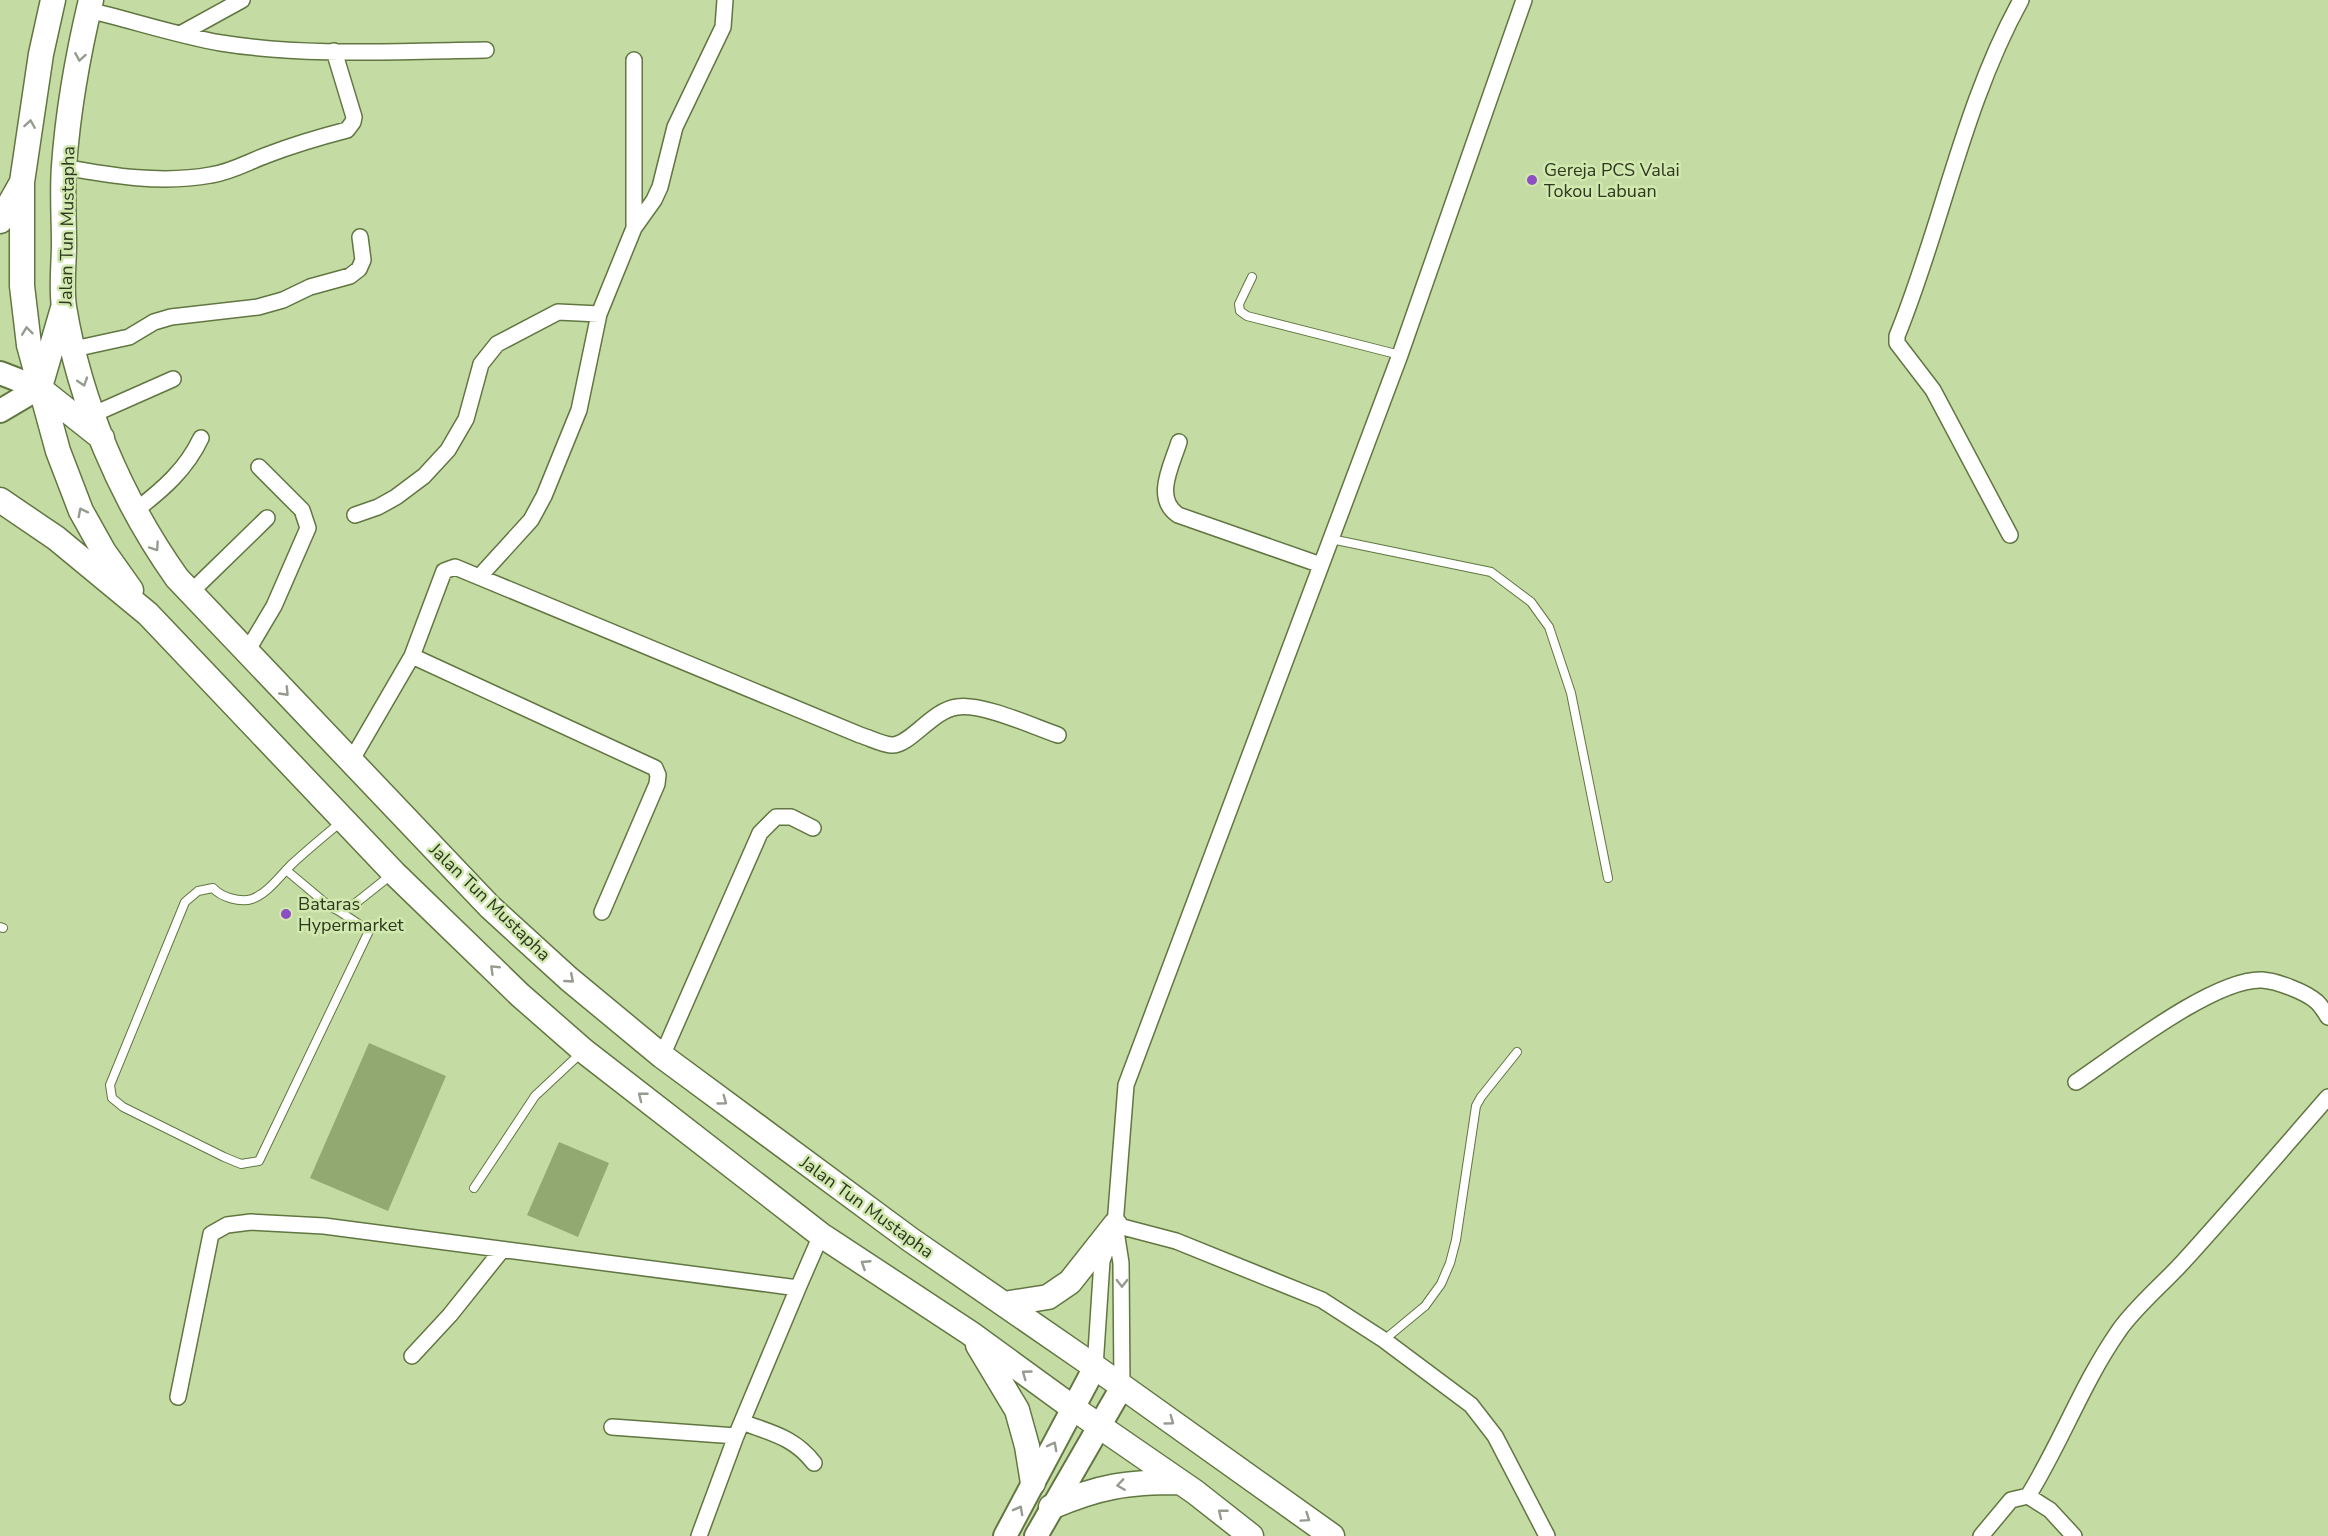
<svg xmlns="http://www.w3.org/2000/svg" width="2328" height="1536" font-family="'Nunito Sans',sans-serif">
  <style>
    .building { fill: #92a972 }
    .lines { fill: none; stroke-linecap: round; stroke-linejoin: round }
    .lane-casing { stroke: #617641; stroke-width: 10 }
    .street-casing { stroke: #617641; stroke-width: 18 }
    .secondary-casing { stroke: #617641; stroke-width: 26 }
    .primary-casing { stroke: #617641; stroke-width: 27 }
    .lane { stroke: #fff; stroke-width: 8 }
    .street { stroke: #fff; stroke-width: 15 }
    .secondary { stroke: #fff; stroke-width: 22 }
    .primary { stroke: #fff; stroke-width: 24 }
    .oneway { stroke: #969b90 }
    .poi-dot { fill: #8d4dc3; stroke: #d1e9af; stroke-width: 2 }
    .labels { text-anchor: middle; stroke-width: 5; stroke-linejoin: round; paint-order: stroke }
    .poi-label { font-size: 18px; fill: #2e3720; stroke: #d1e9af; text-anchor: start }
    .street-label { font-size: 18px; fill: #2e3720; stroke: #d1e9af }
  </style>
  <rect width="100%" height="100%" fill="#c4dca3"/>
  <path class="building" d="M369 1043 446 1076 388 1211 310 1178Z
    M559 1142 609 1163 578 1237 527 1215Z"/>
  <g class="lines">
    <defs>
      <path id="lane" d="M1252 277 1239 304 1240 311 1247 316 1400 355
        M1331 539 1491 572 1531 602 1549 627 1571 693 1608 878
        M286 870 329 906 339 911 352 906 391 875
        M339 911 369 931 259 1161 241 1164 224 1157 123 1107 112 1098 110 1085 185 902 198 891 213 888C221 897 240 903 252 899 268 893 279 877 291 865 307 850 324 836 341 822
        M0 927 3 928
        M474 1188 535 1096 582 1052
        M1384 1340 1425 1306 1441 1284 1450 1263 1456 1240 1476 1106 1481 1097 1517 1052"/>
      <path id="street" d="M88 10C131 20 179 36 221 43 308 57 398 51 486 50
        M182 33 242 0
        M634 60V228
        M64 167C112 176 162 184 211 175 231 172 248 162 267 155 293 145 320 137 347 130L353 122 354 117 334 51
        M74 349 129 337 154 322 171 317 258 307 283 300 310 287 350 276 359 269 363 260 360 237
        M94 414 173 379
        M1179 442C1172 465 1153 498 1178 515L1321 565
        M135 511C162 490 186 470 201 438
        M355 515 378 507 396 497 424 476 448 450 466 419 481 364 497 344 558 312 599 314
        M2010 535 1933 390 1897 343V336C1942 226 1963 105 2021 0
        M480 576 531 520 544 496 579 410 599 314 634 228 654 200 660 187 675 127 723 27 725 0
        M191 592 267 518
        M246 653 274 606 308 528 302 510 259 467
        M412 656 655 768 658 775 657 784 602 912
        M351 761 412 656 444 571 455 567 860 735C870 738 881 744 891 745 909 747 932 710 957 707 982 703 1032 726 1058 735
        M662 1056 760 833 776 817H791L813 828
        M2076 1082C2118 1054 2214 978 2262 980 2277 981 2306 992 2317 1002 2321 1006 2325 1012 2328 1017
        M1115 1225 1176 1241 1322 1300 1384 1340 1471 1405 1495 1436 1547 1536
        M412 1356 450 1315 502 1250
        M1095 1367 1102 1261 1109 1242
        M1122 1387 1121 1263 1115 1225 1126 1085 1400 355 1524 0
        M178 1397 211 1234 227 1225 251 1222 324 1226 798 1288 821 1235
        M742 1422C771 1433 794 1437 814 1463
        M612 1427 736 1436
        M2028 1496 2050 1510 2074 1536
        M699 1536 736 1436 798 1288
        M1981 1536 2011 1500 2028 1496C2061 1443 2082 1384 2118 1332 2133 1309 2164 1283 2183 1262 2232 1208 2280 1152 2328 1097"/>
      <path id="secondary" d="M0 373 39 388
        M0 411 39 388
        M1005 1536 1095 1367
        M1036 1536 1122 1387"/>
      <path id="primary" d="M53 0 41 54 22 182V286L29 345 58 451 81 511 104 552 131 590
        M91 0C78 54 68 111 64 166 62 192 64 218 64 244 64 264 61 287 64 307 80 403 121 499 177 578L490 907 569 979 662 1056 911 1240 1095 1367 1332 1536
        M0 221 21 184
        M40 387 63 308
        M39 388 102 438
        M0 500 56 538 148 614 394 873 520 995 584 1051 821 1235 970 1333 1073 1408 1195 1492 1251 1536
        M1004 1304 1048 1297 1070 1282 1115 1225
        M978 1345 1017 1410 1027 1446 1033 1483
        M1051 1507C1100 1486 1127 1482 1180 1482"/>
    </defs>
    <use href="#lane" class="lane-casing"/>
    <use href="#street" class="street-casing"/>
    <use href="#secondary" class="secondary-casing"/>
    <use href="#primary" class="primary-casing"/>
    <use href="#lane" class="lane"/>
    <use href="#street" class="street"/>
    <use href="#secondary" class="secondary"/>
    <use href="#primary" class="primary"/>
  </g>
  <defs><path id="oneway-chevron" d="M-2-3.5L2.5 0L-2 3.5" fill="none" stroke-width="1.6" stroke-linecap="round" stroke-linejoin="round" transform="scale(1.5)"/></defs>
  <g class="oneway">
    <use href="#oneway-chevron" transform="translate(80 57) rotate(100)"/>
    <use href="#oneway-chevron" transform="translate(30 124) rotate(-81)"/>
    <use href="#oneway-chevron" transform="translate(27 331) rotate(-97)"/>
    <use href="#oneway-chevron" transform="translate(83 382) rotate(72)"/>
    <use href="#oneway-chevron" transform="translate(82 512) rotate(-117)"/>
    <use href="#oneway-chevron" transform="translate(155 547) rotate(56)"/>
    <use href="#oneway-chevron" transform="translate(285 692) rotate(46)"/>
    <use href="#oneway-chevron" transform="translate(494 969) rotate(-136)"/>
    <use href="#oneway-chevron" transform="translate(570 979) rotate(41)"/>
    <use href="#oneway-chevron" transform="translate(642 1096) rotate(-142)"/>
    <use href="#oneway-chevron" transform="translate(723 1101) rotate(36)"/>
    <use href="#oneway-chevron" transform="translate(865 1264) rotate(-147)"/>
    <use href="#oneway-chevron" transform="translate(1122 1283) rotate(90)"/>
    <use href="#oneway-chevron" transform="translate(1026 1374) rotate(-144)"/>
    <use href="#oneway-chevron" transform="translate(1170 1421) rotate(36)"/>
    <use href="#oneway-chevron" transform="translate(1053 1446) rotate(-62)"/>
    <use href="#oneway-chevron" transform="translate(1121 1485) rotate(172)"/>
    <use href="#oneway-chevron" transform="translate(1019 1510) rotate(-62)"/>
    <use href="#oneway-chevron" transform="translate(1222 1513) rotate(-141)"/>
    <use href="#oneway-chevron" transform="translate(1306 1518) rotate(34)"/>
  </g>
  <g class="poi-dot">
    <circle cx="1532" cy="180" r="6"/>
    <circle cx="286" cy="914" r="6"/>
  </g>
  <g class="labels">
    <g class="poi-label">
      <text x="1544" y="176">Gereja PCS Valai<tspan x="1544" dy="21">Tokou Labuan</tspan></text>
      <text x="298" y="910">Bataras<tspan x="298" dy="21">Hypermarket</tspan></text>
    </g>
    <g class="street-label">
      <text transform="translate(67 226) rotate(-89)" y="6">Jalan Tun Mustapha</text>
      <text transform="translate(490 902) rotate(44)" y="6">Jalan Tun Mustapha</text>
      <text transform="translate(867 1207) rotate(36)" y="6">Jalan Tun Mustapha</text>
    </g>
  </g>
</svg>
